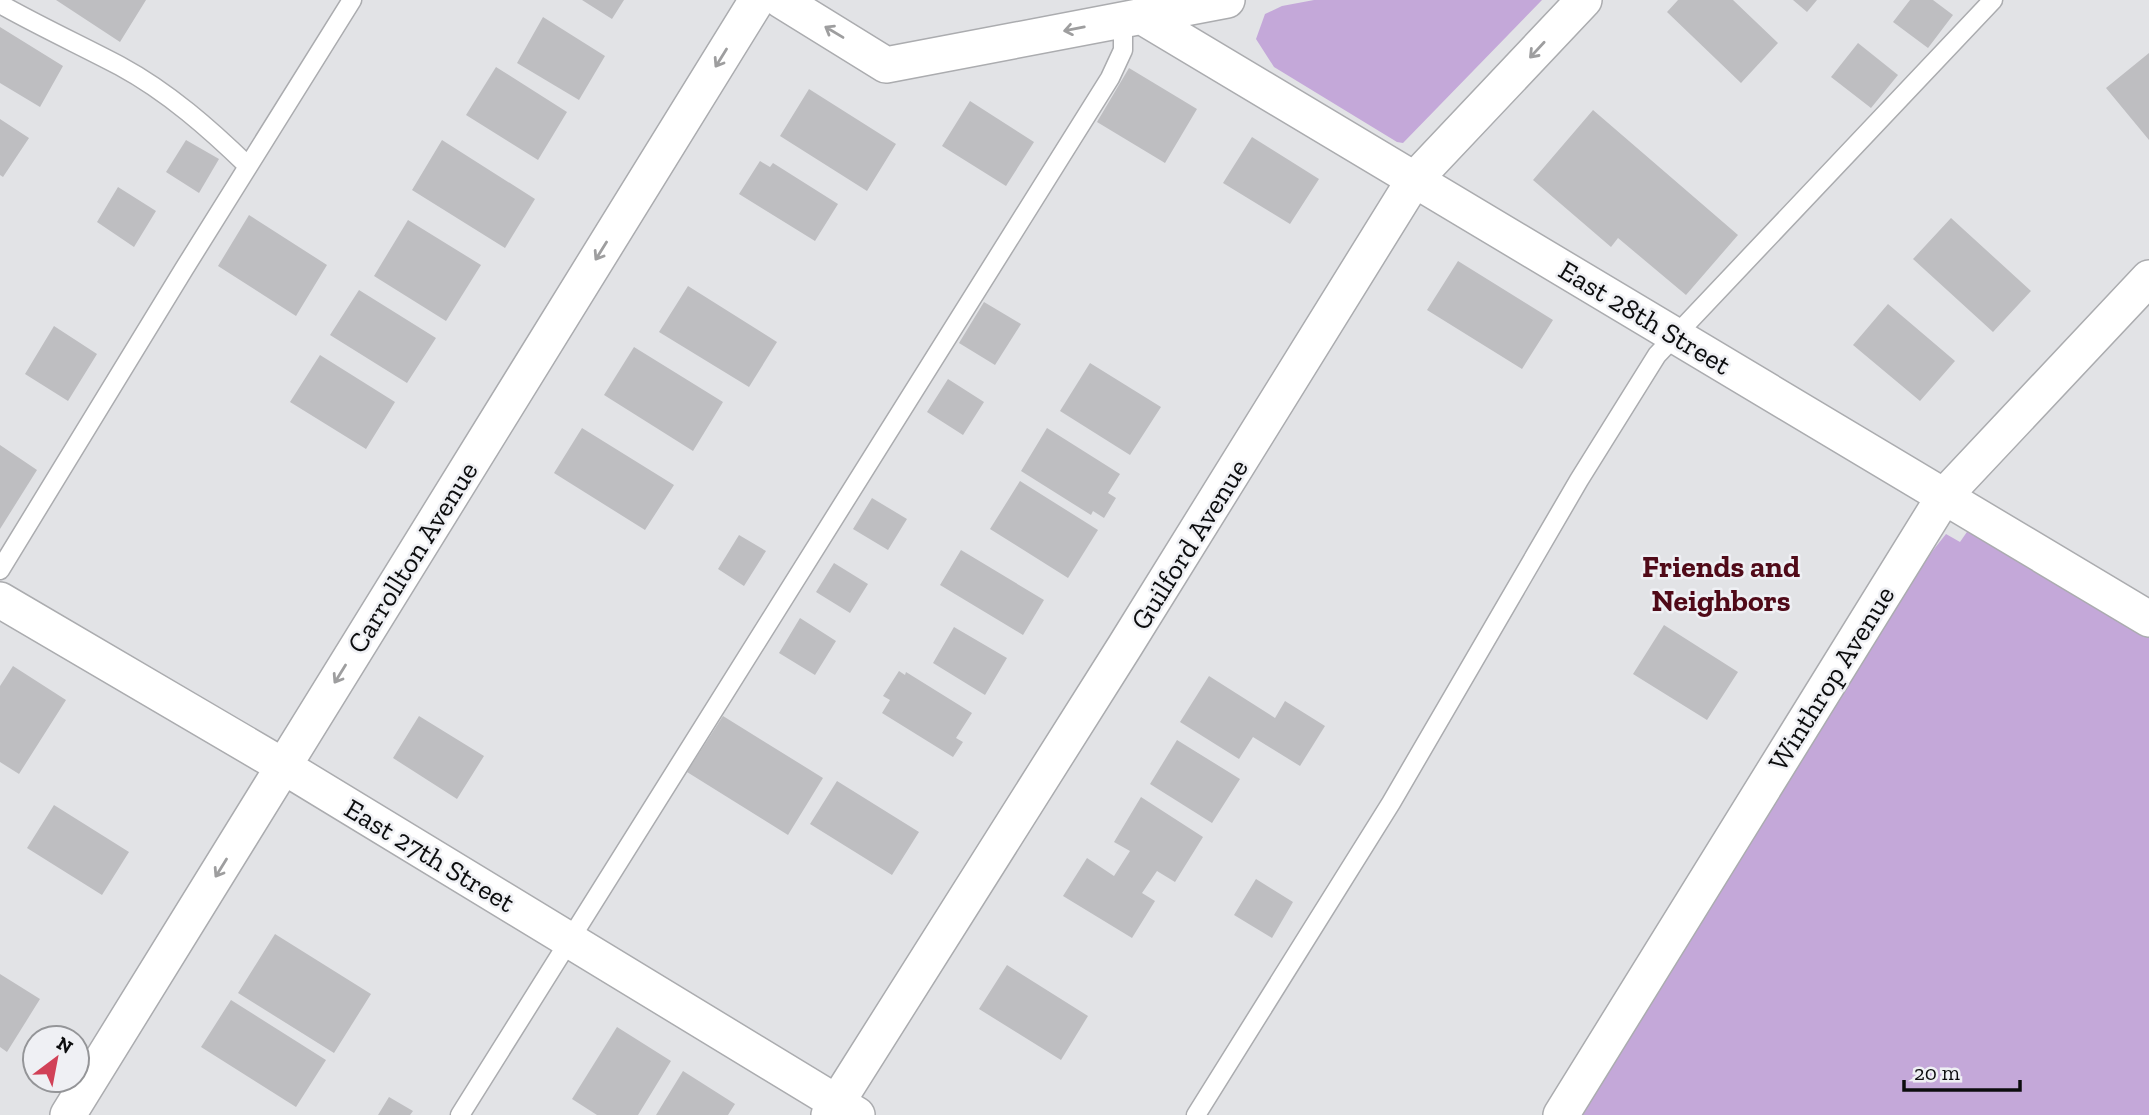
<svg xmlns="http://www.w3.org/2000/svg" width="2149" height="1115" font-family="'Zilla Slab',serif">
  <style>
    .green { fill: #c4a8d9 }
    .building { fill: #bebec1 }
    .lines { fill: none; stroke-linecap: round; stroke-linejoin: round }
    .lane-casing { stroke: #abacaf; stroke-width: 21 }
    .street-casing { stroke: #abacaf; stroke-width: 38 }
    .lane { stroke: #fff; stroke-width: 18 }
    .street { stroke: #fff; stroke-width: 35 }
    .oneway { stroke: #9e9e9f }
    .labels { text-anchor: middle; stroke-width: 5; stroke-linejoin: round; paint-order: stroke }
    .street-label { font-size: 28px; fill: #0c0d0e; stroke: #eff0f4 }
    .neighbourhood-label { font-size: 30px; font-weight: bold; fill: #500a18; stroke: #eff0f4 }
  </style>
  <rect width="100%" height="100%" fill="#e2e3e6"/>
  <path class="green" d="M1314 0H1542L1403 143 1397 142 1274 67 1256 39 1265 14 1282 6Z
    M1969 529 2149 637V1115H1582L1923 563 1946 534 1960 542Z"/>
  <path class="building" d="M56 0H146L120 42Z
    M582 0H624L612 19Z
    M1678 0H1733L1778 43 1741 83 1667 12Z
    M1793 0H1817L1807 12Z
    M1910 0H1933L1953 15 1928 48 1893 22Z
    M543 17 605 56 579 100 517 63Z
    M0 27 63 66 40 107 0 83Z
    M1858 43 1898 75 1871 108 1831 77Z
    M2149 53V140L2106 88Z
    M496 67 567 112 538 160 466 115Z
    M1129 68 1197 109 1165 163 1097 122Z
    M809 89 896 144 867 191 780 136Z
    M970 101 1034 142 1006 186 942 146Z
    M1593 110 1738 235 1686 295 1618 238 1611 247 1533 180Z
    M0 119 29 138 3 177 0 175Z
    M1252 137 1319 179 1290 224 1223 183Z
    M186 140 219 159 199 193 166 172Z
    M442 140 535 199 505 248 412 190Z
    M760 161 770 167 773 163 838 204 815 241 739 194Z
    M118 187 156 211 134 247 97 222Z
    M249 215 327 265 296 316 218 266Z
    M1951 218 2031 291 1993 332 1913 259Z
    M408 220 481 265 446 321 374 276Z
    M1458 261 1553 320 1522 369 1427 310Z
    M688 286 777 342 749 387 659 332Z
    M359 290 436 338 407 383 330 335Z
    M984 302 1021 324 995 365 959 343Z
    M1888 304 1955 361 1920 401 1853 345Z
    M54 326 97 354 68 401 25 374Z
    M634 347 723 402 693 451 604 395Z
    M320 355 395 402 366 449 290 402Z
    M1090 363 1161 407 1130 455 1060 411Z
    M948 379 984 402 963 435 927 412Z
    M582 428 674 485 645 530 554 473Z
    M1047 428 1120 474 1108 493 1116 498 1104 518 1093 511 1091 515 1021 471Z
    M0 445 37 470 0 529Z
    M1020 481 1098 530 1068 578 990 529Z
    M872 498 907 519 888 550 853 529Z
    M739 535 766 551 744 586 718 569Z
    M961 550 1044 600 1023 635 940 585Z
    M834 563 868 584 850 613 816 592Z
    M800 618 836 641 815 675 779 653Z
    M1664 625 1738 672 1707 720 1633 674Z
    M954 627 1007 658 985 695 933 663Z
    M13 666 66 700 19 774 0 762V686Z
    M899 671 905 675 906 672 972 713 956 738 963 742 953 757 882 713 890 700 883 696Z
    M1209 676 1275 718 1285 701 1325 726 1300 766 1253 737 1239 759 1180 722Z
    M419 716 484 756 457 799 393 758Z
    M723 716 823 778 788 835 687 772Z
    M1177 740 1240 779 1212 823 1150 784Z
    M837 781 919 832 892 875 810 824Z
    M1141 797 1203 837 1175 882 1157 871 1142 893 1155 901 1132 938 1063 896 1087 858 1114 876 1130 851 1114 842Z
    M54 805 129 852 102 895 27 848Z
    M1256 879 1293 902 1272 938 1234 915Z
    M275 934 371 994 334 1053 238 993Z
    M1007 965 1088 1016 1061 1060 979 1009Z
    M0 974 40 999 7 1052 0 1047Z
    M231 1000 326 1060 296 1107 201 1047Z
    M617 1027 671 1061 638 1115H597L572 1099Z
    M683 1071 735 1104 728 1115H656Z
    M389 1097 413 1111 410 1115H378Z"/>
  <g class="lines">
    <defs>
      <path id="lane" d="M0 4C39 26 80 45 120 66 168 92 210 129 248 166
        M0 570 184 269 352 0
        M460 1115 1110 78 1123 50V20
        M1196 1115 1391 803 1579 480 1657 355 1993 0"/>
      <path id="street" d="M781 0 886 65 1227 0
        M1141 16 2149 619
        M0 600 283 766 857 1115
        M68 1115 757 0
        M829 1115 1125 646 1414 180 1584 0
        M1561 1115 1945 495 2149 278"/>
    </defs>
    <use href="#lane" class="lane-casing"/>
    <use href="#street" class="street-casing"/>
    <use href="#lane" class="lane"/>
    <use href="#street" class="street"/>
  </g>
  <defs><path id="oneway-shaft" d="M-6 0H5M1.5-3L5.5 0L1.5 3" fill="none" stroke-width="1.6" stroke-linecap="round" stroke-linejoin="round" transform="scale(1.75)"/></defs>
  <g class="oneway">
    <use href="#oneway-shaft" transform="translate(1074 29) rotate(169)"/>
    <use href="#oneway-shaft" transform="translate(834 32) rotate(-149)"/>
    <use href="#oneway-shaft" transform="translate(1537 50) rotate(133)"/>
    <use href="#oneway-shaft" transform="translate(721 58) rotate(122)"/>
    <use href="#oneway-shaft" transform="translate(601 251) rotate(122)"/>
    <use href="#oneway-shaft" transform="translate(340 674) rotate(122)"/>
    <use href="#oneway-shaft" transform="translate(221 868) rotate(122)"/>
  </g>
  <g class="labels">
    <g class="street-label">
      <text transform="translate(1645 317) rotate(31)" y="10">East 28th Street</text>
      <text transform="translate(1189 544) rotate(-58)" y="10">Guilford Avenue</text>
      <text transform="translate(412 557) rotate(-58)" y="10">Carrollton Avenue</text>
      <text transform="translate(1831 678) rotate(-58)" y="10">Winthrop Avenue</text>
      <text transform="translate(430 855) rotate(31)" y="10">East 27th Street</text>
    </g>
    <g class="neighbourhood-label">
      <text x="1721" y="577">Friends and<tspan x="1721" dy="34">Neighbors</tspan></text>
    </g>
  </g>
  <g transform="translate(56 1059) rotate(32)"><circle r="33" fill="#eff0f4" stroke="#949598" stroke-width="2"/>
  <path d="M0-5L12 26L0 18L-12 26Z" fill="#d14157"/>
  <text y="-10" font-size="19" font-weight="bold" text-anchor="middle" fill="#0c0d0e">N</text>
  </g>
  <path d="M1904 1080v10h116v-10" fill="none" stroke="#0c0d0e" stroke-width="3.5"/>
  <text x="1914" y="1080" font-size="21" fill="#0c0d0e" stroke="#eff0f4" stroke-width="5" paint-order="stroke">20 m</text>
</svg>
